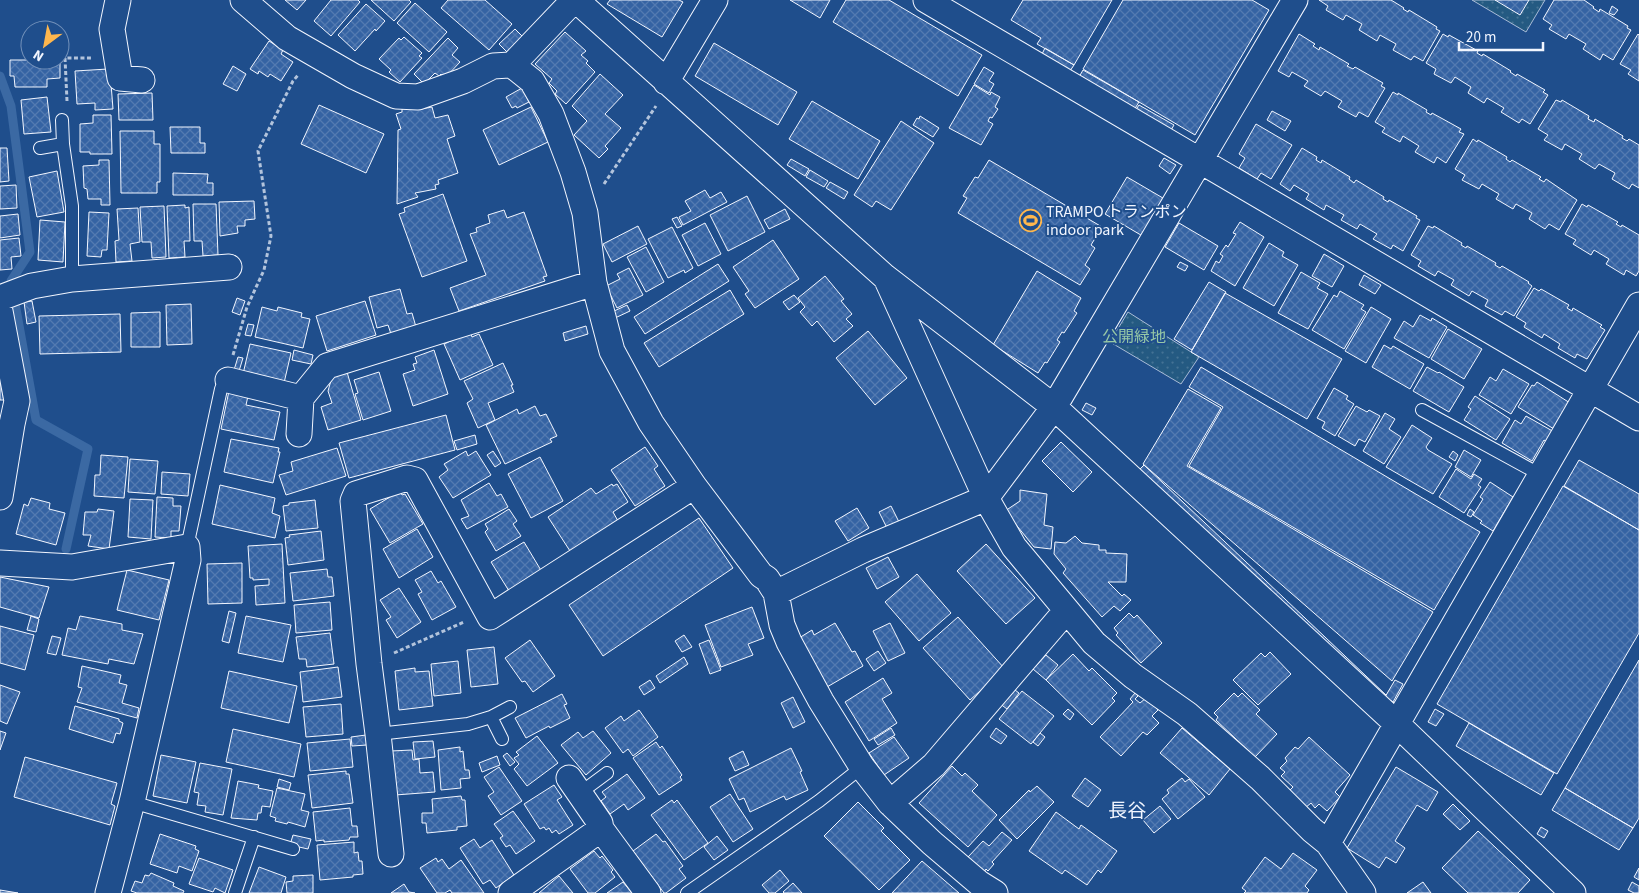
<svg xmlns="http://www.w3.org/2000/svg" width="1639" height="893" font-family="'Source Sans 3','Noto Sans JP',sans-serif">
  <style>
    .park { fill: url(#park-dots); stroke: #a8bbd7 }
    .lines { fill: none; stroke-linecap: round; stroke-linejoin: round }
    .stream { stroke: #3b69a3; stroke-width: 9 }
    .building { fill: url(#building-cross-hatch); stroke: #f2f6ff }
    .service-casing { stroke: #f2f6ff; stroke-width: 14 }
    .minor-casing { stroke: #f2f6ff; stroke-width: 27 }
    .path { stroke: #b3c4dc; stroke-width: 3; stroke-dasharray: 4 2.5; stroke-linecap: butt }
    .service { stroke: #1f4e8c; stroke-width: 12 }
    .minor { stroke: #1f4e8c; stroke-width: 25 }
    .labels { text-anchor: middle; stroke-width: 4; stroke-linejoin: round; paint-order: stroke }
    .poi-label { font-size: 16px; fill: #f2f6ff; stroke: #1f4e8c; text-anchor: start }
    .park-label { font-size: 16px; fill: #97c8a6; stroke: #1f4e8c }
    .quarter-label { font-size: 19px; fill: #f2f6ff; stroke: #1f4e8c }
  </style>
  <defs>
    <pattern id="park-dots" width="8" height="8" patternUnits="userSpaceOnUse" patternTransform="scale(1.25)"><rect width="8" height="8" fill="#245a82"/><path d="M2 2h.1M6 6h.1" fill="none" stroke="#447295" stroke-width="1.8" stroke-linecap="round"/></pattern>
    <pattern id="building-cross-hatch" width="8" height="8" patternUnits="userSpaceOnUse" patternTransform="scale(1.25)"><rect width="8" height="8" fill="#3563a3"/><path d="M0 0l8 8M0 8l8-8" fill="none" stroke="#537ab1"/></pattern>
  </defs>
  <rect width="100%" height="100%" fill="#1f4e8c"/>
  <path class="park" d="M1472 0H1545L1526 32Z
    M1128 312 1199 357 1181 384 1110 342Z"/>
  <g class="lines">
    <path class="stream" d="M0 76 11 106 30 252 11 281 36 420 88 449 66 549"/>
  </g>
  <path class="building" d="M285 0H306L297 10Z
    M331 0H358L360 2 331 36 314 21Z
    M371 0H409L411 2 394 21Z
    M448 0H485L512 24 489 50 441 8Z
    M610 0H679L683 2 662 37 607 4Z
    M790 0H830L820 18Z
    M846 0H889L982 55 958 96 833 22Z
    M1023 0H1112L1074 65 1037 44 1041 38 1011 20Z
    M1123 0H1252L1269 10 1195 135 1083 69Z
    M1319 0H1391L1404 8 1403 9 1408 12 1409 10 1437 27 1436 29 1440 31 1423 61 1414 56 1411 60 1393 50 1396 44 1380 35 1377 41 1359 30 1362 24 1346 15 1343 20 1326 10 1328 6Z
    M1495 0H1529L1520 15Z
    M1554 0H1584L1594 7 1593 8 1599 12 1600 9 1628 26 1627 28 1631 30 1613 60 1603 54 1600 60 1583 49 1586 44 1569 34 1566 39 1549 29 1552 25 1543 19Z
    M415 3 447 32 429 52 397 23Z
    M366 4 385 21 376 31 375 29 355 51 338 35Z
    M1612 6 1618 10 1614 15 1609 13Z
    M515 29 525 39 509 54 499 44Z
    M565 32 586 51 581 55 588 61 586 63 595 72 566 104 555 94 557 91 549 83 552 79 535 64Z
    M1299 34 1315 44 1313 46 1319 50 1320 47 1349 64 1347 66 1353 69 1355 67 1383 83 1381 86 1385 88 1368 117 1359 112 1356 117 1338 107 1342 101 1325 91 1321 96 1304 86 1308 81 1292 72 1289 77 1278 71Z
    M1443 34 1448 37 1449 35 1478 51 1477 53 1482 56 1483 54 1511 71 1510 72 1516 76 1517 74 1545 90 1543 92 1548 95 1530 124 1522 119 1519 123 1501 112 1504 108 1487 98 1484 103 1468 93 1471 87 1455 77 1451 83 1434 74 1436 69 1426 63Z
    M1638 34 1639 35V81L1628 74 1631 70 1620 64Z
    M404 37 422 53 419 56 422 58 400 82 389 72 391 70 379 59 399 38 401 40Z
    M448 38 458 48 452 55 460 62 445 78 441 74 439 76 435 73 424 84 414 74Z
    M269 41 283 50 281 54 293 62 281 81 270 74 268 77 259 71 258 74 250 69Z
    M714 43 797 92 778 125 695 76Z
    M1045 48 1074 65 1070 71 1042 54Z
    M10 60H60V78L47 79V87H15L14 76H10Z
    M233 66 246 74 237 91 223 84Z
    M984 67 994 73 989 81 994 84 989 93 974 84Z
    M108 69 110 71 113 109 95 110V103L77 104 75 71Z
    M1083 70 1139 102 1134 110 1079 77Z
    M600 74 623 95 605 114 621 128 605 146 608 149 599 158 574 135 587 121 572 106Z
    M974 85 990 95 991 92 1000 97 995 107 998 109 992 118 990 117 988 121 993 124 981 145 949 128Z
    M522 88 529 102 517 108 516 106 512 108 506 97Z
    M1393 92 1398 95V93L1427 110 1426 112 1431 115 1432 113 1461 129 1459 132 1464 134 1446 163 1437 157 1434 163 1415 152 1419 146 1403 136 1400 142 1382 132 1385 128 1375 122Z
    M152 93 153 120H119L118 94Z
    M47 97 51 132 24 134 21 100Z
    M1556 100 1561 102 1562 100 1589 116 1588 119 1594 122 1595 119 1623 136 1622 138 1627 141 1629 139 1639 145V188L1632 184 1629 189 1612 179 1615 173 1599 164 1595 169 1579 159 1582 154 1565 144 1562 150 1544 140 1548 135 1538 129Z
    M812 101 880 141 858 179 789 139Z
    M319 105 384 134 366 173 301 144Z
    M419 105 421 109 432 107 435 118 448 115 455 136 447 139 458 173 438 180 439 184 435 185 436 189 415 193 418 197 397 204 398 130 401 129 396 114 402 112V109Z
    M1139 105 1174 125 1170 132 1135 111Z
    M531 107 548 142 499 165 483 130Z
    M1272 111 1291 121 1285 131 1267 120Z
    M93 115H111L112 154H90V152H80V124L93 123Z
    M920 116 939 128 933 137 913 125 917 118 919 119Z
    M901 121 934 143 891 210 876 201 872 207 854 195Z
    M1256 124 1292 145 1271 179 1261 173 1257 179 1239 168 1245 158 1239 154Z
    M170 127H200V143H205V153H171Z
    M120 131H154V144H160V182H157V193H121Z
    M1473 139 1477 142 1478 140 1507 157 1506 159 1510 162 1512 160 1541 177 1539 179 1544 182 1546 179 1577 200 1559 230 1549 224 1545 229 1529 219 1532 213 1516 204 1513 209 1496 199 1499 194 1482 184 1479 189 1462 180 1465 175 1455 169Z
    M0 148H7L9 181 0 182Z
    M1302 148 1317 157 1316 160 1321 163 1322 160 1350 177 1349 179 1354 183 1356 180 1384 197 1383 199 1388 202 1389 200 1417 216 1416 218 1420 220 1403 251 1393 245 1391 249 1373 239 1377 234 1360 224 1357 229 1341 220 1344 215 1326 205 1324 210 1306 199 1309 194 1294 185 1290 191 1280 184Z
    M1164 158 1176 165 1170 174 1159 166Z
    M791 159 809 169 805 176 787 165Z
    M99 160H109L110 205H101V199H88L87 189 84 188 83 166 99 165Z
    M989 160 1102 227 1091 245 1095 248 1085 265 1090 269 1080 285 958 213 967 198 963 196 975 177 978 178Z
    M810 170 828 181 824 187 806 177Z
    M57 171 64 212 37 217 29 177Z
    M173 173 208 174 207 183H213V195H173Z
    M1127 177 1168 201 1146 238 1105 214Z
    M830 182 848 192 844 199 826 188Z
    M16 185 17 208 0 209V186Z
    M705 190 710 198 721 192 727 202 683 225 679 217 691 211 685 201Z
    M443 194 467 261 422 277 399 214 405 212 404 208Z
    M747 196 765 232 728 251 710 215Z
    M254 201 255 219 245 220V226H237L238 233 220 236 219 202Z
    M193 204H216L218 255 203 256 202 241H194Z
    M1582 204 1587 207 1588 205 1618 222 1616 224 1621 227 1622 225 1639 235V271L1636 276 1626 270 1624 275 1606 264 1609 259 1594 250 1591 255 1573 244 1576 240 1565 234Z
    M185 205V208L189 207 190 241H184L185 257 169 258 167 206Z
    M164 206 166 257 152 258 151 242H142L140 207Z
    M138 208 140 242 130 244 132 261 116 262 115 241 119 240 117 209Z
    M785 209 790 219 769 229 764 220Z
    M504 210 507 218 524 212 547 276 543 277 545 281 459 311 450 288 486 275 470 234 477 232 476 228 490 223 488 215Z
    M89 212 109 213 107 250H102L101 257 87 256Z
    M18 214 20 235 0 238V216Z
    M677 217 682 226 677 228 672 219Z
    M40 220 65 222 63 262 38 260Z
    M1240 222 1264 237 1235 286 1211 271 1216 261 1219 263 1223 256 1220 254 1226 245 1228 247 1236 234 1233 233Z
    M705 223 721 254 698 266 682 235Z
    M1179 223 1218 246 1204 270 1165 247Z
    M638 226 647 244 612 262 603 244Z
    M1428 226 1433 228 1434 226 1462 243 1461 245 1466 248 1467 246 1496 263 1495 265 1500 268 1502 266 1529 282 1528 283 1532 286 1514 316 1505 311 1502 315 1485 306 1488 300 1472 291 1469 296 1451 285 1454 280 1438 271 1435 276 1418 266 1421 261 1411 255Z
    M672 227 693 268 685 273 684 270 668 278 648 239Z
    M19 238 21 256 11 257 12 269 0 270V240Z
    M773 240 799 279 755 308 745 294 749 291 733 267Z
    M1269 243 1284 252 1282 256 1298 265 1274 306 1243 288Z
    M646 247 664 282 646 292 627 257Z
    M1324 254 1344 266 1332 287 1312 276Z
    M1180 262 1188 266 1185 271 1177 267Z
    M718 264 729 281 645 334 634 317Z
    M629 268 643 295 617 308 606 286 620 279 617 274Z
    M1037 271 1081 298 1074 311 1077 313 1064 333 1062 332 1057 340 1060 342 1047 363 1045 362 1038 373 993 345Z
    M1301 272 1320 283 1317 288 1328 294 1308 329 1278 313Z
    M1364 275 1381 285 1375 294 1359 285Z
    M825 276 844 299 841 301 852 314 846 319 853 326 834 342 817 321 812 326 800 312 805 307 798 298Z
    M1209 282 1226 292 1192 350 1174 339Z
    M1534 288 1539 291 1541 289 1569 305 1567 308 1572 311 1573 308 1602 325 1600 327 1605 330 1587 359 1577 354 1575 358 1558 348 1560 344 1544 334 1542 338 1524 327 1526 323 1516 317Z
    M400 289 407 314 412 313 416 327 391 334 388 325 377 328 369 297Z
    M730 290 744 314 659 367 644 343Z
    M1340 291 1364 305 1361 309 1366 312 1344 349 1312 330 1334 295 1337 297Z
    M1225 293 1342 359 1307 419 1191 352Z
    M794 295 800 302 789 310 783 302Z
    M237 298 245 301 240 315 232 312Z
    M32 301 36 322 27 324 24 302Z
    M365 301 376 335 327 351 316 316Z
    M191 304 192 344 167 345 166 305Z
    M627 305 630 311 615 318 612 312Z
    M262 307 277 311 278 307 302 313 301 317 310 319 303 348 255 337Z
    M1371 307 1391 319 1366 363 1345 351Z
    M160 312V347H131V313Z
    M120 314 121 352 40 354 39 316Z
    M1420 315 1431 321 1432 318 1447 327 1429 358 1394 338 1404 321 1413 327Z
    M248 324 254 325 251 336 245 335Z
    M586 326 588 334 565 341 563 333Z
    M1448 329 1482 349 1464 379 1431 359Z
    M868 331 907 378 875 405 836 358Z
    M470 332 472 337 479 334 493 365 460 380 444 344Z
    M250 344 291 353 284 383 243 374Z
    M1384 345 1391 349 1393 346 1424 364 1410 389 1372 367Z
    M294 350 313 355 311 364 292 360Z
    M434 350 448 394 413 406 403 374 415 370 413 364 417 363 415 357Z
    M238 357 243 358 239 371 234 370Z
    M503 363 513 385H511L514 392 488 403 495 420 478 428 467 403 473 399 464 381Z
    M1201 367 1480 532 1434 610 1189 466 1223 407 1189 387Z
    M1427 367 1438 373 1439 372 1464 387 1449 412 1413 391Z
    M1503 369 1529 384 1511 414 1479 395 1490 377 1496 381Z
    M347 372 361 420 328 430 321 407 332 403 328 391 332 377Z
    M379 372 391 411 363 420 355 394 358 393 354 380Z
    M0 379 4 400H0Z
    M1537 382 1570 403 1554 429 1518 407 1532 385 1534 386Z
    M1334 388 1348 396 1346 399 1354 404 1335 436 1322 428 1325 422 1317 418Z
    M1188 389 1221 408 1187 466 1433 612 1392 681 1143 464Z
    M229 391 248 396 246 405 280 412 274 440 221 429Z
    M1475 396 1510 419 1496 440 1464 420 1471 409 1468 407Z
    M1086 403 1096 408 1092 415 1082 410Z
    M535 406 540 416 546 414 557 436 550 439 552 442 505 464 486 425 517 409 519 414Z
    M1356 406 1367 412 1369 410 1380 416 1365 442 1359 439 1355 446 1338 436Z
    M1385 413 1395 419 1389 429 1401 437 1384 464 1363 451Z
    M446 415 455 450 349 478 339 443Z
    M1526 416 1556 433 1550 444 1544 440 1532 461 1502 443 1515 420 1521 424Z
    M1412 425 1432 438 1426 447 1428 450 1452 464 1433 494 1386 467Z
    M475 435 477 444 457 450 454 441Z
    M231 439 279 448 278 452H280L273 483 224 472Z
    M1061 442 1092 472 1073 492 1042 461Z
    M645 447 658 466 654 469 665 486 635 506 611 470Z
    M337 448 346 476 286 495 279 475 293 471 291 462Z
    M1464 450 1481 460 1471 477 1455 467Z
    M466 451 468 456 476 451 491 475 453 498 439 477 448 470 444 464Z
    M493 451 501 463 495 467 487 455Z
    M1453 451 1458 455 1455 461 1449 457Z
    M101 455 128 457 124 498 94 496 95 475H100Z
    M540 457 563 501 531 518 508 474Z
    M130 459 158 461 155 494 128 492Z
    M1579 460 1639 494V530L1564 486Z
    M1144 465 1386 695 1381 701 1138 471Z
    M1456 469 1471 479 1474 474 1482 479 1478 485 1481 487 1464 513 1439 497Z
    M162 472 190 474 188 496 161 494Z
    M1490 482 1513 497 1493 531 1480 523 1482 521 1473 515 1483 499 1480 497Z
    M489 483 497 496 501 494 508 507 467 529 461 519 469 516 461 500Z
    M612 484 613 486 617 484 628 502 613 512 618 521 570 551 548 517 591 488 596 494Z
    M220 485 275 498 272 513 280 516 275 538 212 524Z
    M1563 486 1639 530V633L1557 774 1437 704Z
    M1020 490 1047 494 1044 525 1053 527 1051 549 1034 547 1005 511 1020 501Z
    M400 491 402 495 405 494 423 524 390 543 370 509Z
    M157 497 173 498V506H181L179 531H171V538L155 537Z
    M31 498 50 503 49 509 65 513 56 545 16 534 24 504 28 506Z
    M130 499 153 500 151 539 128 537Z
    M315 500 318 528 286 531 283 506 289 505V503Z
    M891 506 899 522 887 528 879 512Z
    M857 508 869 528 848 541 835 521Z
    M98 509 114 511 109 549 88 546 91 535H83L85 512H97Z
    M509 509 517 521 513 524 521 536 496 551 485 532 488 529 485 524Z
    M1470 509 1474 512 1471 517 1467 515Z
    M699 518 733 568 603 656 569 605Z
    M417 529 433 557 399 578 383 549Z
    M321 531 324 560 288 565 285 538 290 537 289 535Z
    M1075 536 1082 543 1099 545V550H1106V553L1127 554 1126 582H1108L1122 596 1124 594 1131 600 1120 611 1114 606 1102 617 1063 573 1066 569 1054 554 1055 542 1066 543Z
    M524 542 542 572 509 591 491 562Z
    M282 544 285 603 256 605 255 586 269 585V579L253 580V578H250L248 546Z
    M986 544 1035 598 1006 624 957 571Z
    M888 557 899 577 877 589 866 568Z
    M242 563V603L208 604 207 564Z
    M327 569 328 577H332L334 596 293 601 290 573Z
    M127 570 169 580 159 620 117 610Z
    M431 571 438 583 441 581 456 607 432 620 418 594 422 592 415 580Z
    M917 574 951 613 919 641 885 602Z
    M0 577 49 587 39 618 0 607Z
    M399 588 421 622 397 638 386 620 391 617 380 600Z
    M330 602 332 630 296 633 294 605Z
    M752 607 764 638 748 644 753 655 721 667 705 625Z
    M229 611 236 613 229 643 222 641Z
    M1129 613 1134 618 1137 615 1162 643 1141 663 1116 635 1118 633 1114 628Z
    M31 616 39 619 36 632 27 630Z
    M80 616 122 624V630L143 634 134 664 109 659 108 664 62 655 68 628 76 630Z
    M246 616 291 625 283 662 238 653Z
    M958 617 1005 669 970 700 923 648Z
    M835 623 852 652 855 651 863 666 827 687 799 638 812 630 814 635Z
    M890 623 905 653 888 661 873 631Z
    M0 626 34 635 25 670 0 663Z
    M330 633 334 664 307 667 306 659H299L296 637Z
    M684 635 692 647 682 652 675 641Z
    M52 636 61 638 56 655 47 653Z
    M530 640 555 676 533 692 525 681 522 682 505 658Z
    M709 640 721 670 710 674 699 644Z
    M494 647 498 684 471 687 467 650Z
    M878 651 886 663 874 671 866 659Z
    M1270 652 1291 674 1258 705 1233 680 1261 653 1265 657Z
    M1073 654 1089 671 1092 668 1117 693 1112 698 1115 701 1092 725 1046 680Z
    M1046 655 1058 665 1046 680 1033 669Z
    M684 657 688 664 660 683 656 676Z
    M1639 660V818L1633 828 1565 788Z
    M458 661 461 693 434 696 431 664Z
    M82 666 121 675 119 683 127 685 122 703 139 708 137 718 77 702 82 688 78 687Z
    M338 667 342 697 303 702 300 672Z
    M415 668V672L429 671 433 706 399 710 395 671Z
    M229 671 297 686 289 723 221 708Z
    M883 678 892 693 882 699 897 723 869 741 845 702Z
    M650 680 655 688 644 695 639 687Z
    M1395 680 1403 684 1393 702 1385 697Z
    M0 685 20 692 7 724 0 721Z
    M1011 687 1019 693 1007 709 999 703Z
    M1022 691 1054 716 1031 744 999 719Z
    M1135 693 1138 696 1135 699 1140 703 1146 698 1158 710 1152 716 1159 723 1147 735 1143 732 1121 756 1100 737 1133 702 1130 699Z
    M1234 693 1238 697 1242 693 1260 710 1256 714 1277 734 1255 757 1216 720 1218 717 1214 713Z
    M562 694 567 704 564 705 570 718 550 728 549 726 526 738 515 718Z
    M793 697 805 722 793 728 781 703Z
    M341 704 343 734 306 737 303 707Z
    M75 706 119 719V721L123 723 120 734 116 733 113 743 69 729Z
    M1068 709 1074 714 1070 720 1063 714Z
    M1435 709 1444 714 1436 726 1428 722Z
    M639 710 658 737 633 756 628 749 623 753 605 728 621 716 624 721Z
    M1469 723 1554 773 1541 795 1456 746Z
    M891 728 895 735 878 745 874 739Z
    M996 728 1007 736 1001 744 990 737Z
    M1182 728 1230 769 1209 795 1160 753Z
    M233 729 301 744 294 777 226 762Z
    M0 731 6 733 0 750Z
    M593 731 611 753 586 775 561 745 578 732 583 738Z
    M1040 733 1045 737 1038 746 1033 742Z
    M366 735 367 745 352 746 351 737Z
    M537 736 558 763 527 786 514 769 519 764 514 758 519 755 516 752Z
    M894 737 909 758 884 775 869 753Z
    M1309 737 1350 775 1335 792 1340 797 1327 811 1319 804 1315 808 1311 803 1305 808 1288 792 1293 787 1281 776 1285 772 1280 768 1287 761 1285 758 1295 747 1298 749Z
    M350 739 353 767 310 771 307 743Z
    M433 741 435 757 415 759 413 742Z
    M656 742 660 748 662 746 682 775 680 777 682 780 659 795 633 758Z
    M460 747V752L463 751 465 770H469L470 778 460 779 461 788 441 790 438 750Z
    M791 748 802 771 800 772 808 790 786 800 784 796 750 812 744 798 739 800 729 779Z
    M412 750 413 760 419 759 420 773 433 772 435 792 395 795 391 751Z
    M743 751 749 765 735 771 729 758Z
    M507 753 515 762 510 766 503 756Z
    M161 755 196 762 187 803 153 796Z
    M497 756 500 765 482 772 479 763Z
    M25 757 117 783 111 804 115 806 110 825 14 797Z
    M200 763 232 769 223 815 205 812 206 806 197 805 199 793 194 792Z
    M952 766 962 776 965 773 978 785 972 791 997 815 968 847 919 803Z
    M499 767 522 801 501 815 488 796 494 792 484 777Z
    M1396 767 1438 792 1427 811 1417 805 1395 841 1405 848 1396 863 1386 857 1379 868 1347 848Z
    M346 771V774H349L353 803 312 808 308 775Z
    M627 774 645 798 628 810 624 804 610 814 601 801 606 797 602 792Z
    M1085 778 1101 790 1088 807 1072 796Z
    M1182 778 1185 782 1189 779 1205 797 1178 819 1162 799 1169 793 1167 790Z
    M279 779 291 783 289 790 277 787Z
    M238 781 259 785 258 788 273 791 270 807 262 806 261 813H258L257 820 231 818Z
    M554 785 562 797 557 800 573 825 559 834 556 830 552 833 549 828 546 830 544 827 540 829 524 804Z
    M1037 786 1054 802 1017 839 999 820 1029 790 1030 792Z
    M277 788 305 794 301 810 309 812 305 827 288 822 287 824 275 821 276 818 270 816Z
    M1565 788 1633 828 1619 850 1552 810Z
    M730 794 753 829 733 842 710 807Z
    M461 796 462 800H465L467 826 457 827V830L427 833 426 823H422V813H433L432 799Z
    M672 800 674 803 677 800 708 843 684 860 651 815Z
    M858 802 884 828 881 831 910 860 879 890 824 836Z
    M1453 804 1470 821 1460 830 1443 814Z
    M1160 806 1171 819 1154 833 1143 820Z
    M350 808 352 826H357L358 837H350L349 840 324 842V840L316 841 313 812Z
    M513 811 535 841 516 854 510 845 506 847 500 838 503 836 494 824Z
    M1056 812 1079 829 1081 825 1117 851 1101 873 1098 870 1087 885 1065 870 1062 874 1029 851Z
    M1541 827 1548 831 1544 838 1537 834Z
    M1478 831 1530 880 1518 893H1468L1442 868Z
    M1002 832 1012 840 992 862 994 864 988 871 986 869 984 872 968 857 983 841 989 846Z
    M160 834 196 846 195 849 199 851 192 871 179 866 177 873 150 864Z
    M656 834 663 842 665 841 683 866 679 869 686 878 666 893H664L633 851Z
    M293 835 311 839 308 849 290 845Z
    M717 836 728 850 714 860 704 847Z
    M474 839 480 848 492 840 514 875 496 888 490 880 483 884 460 848Z
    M354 842V853L358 852 359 861H362L363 874 353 875V877L320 880 317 845Z
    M594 851 600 858 602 856 613 870 611 872 615 877 595 893H588L570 869Z
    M1293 853 1317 870 1305 886 1309 890 1307 893H1244L1246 891 1242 888 1265 857 1281 869Z
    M199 858 233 870 225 893 215 888 213 892 189 884Z
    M436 858 438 862 442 859 449 869 461 860 484 893H452L450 890 445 893H437L420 868Z
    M922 861 959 893H892Z
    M259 867 286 877 281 893H249Z
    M1639 868V880L1634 877Z
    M780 870 789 881 775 893H769L762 885Z
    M151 873 174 883 173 886 184 891 183 893H137L131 891 135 881 142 883 145 875 149 876Z
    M313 875V893H287L286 882 293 881V876Z
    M559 876 573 893H539Z
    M623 882 632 893H607Z
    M1423 882 1431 893H1407Z
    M1632 882 1639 886V893H1634L1628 890Z
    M793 883 802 893H784L783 892Z
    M404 884 409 892 415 893H391Z
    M0 890 18 893H0Z"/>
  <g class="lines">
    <defs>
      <path id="service" d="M62 120 63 144 72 206V279
        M40 148 63 144
        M1422 410 1541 475
        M187 547 221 389 225 380H228
        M491 717 510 707
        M378 734 468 724 491 717 502 739
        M580 793 607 773
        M132 802 293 849
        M235 893 254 837
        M687 893 819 801 862 767"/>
      <path id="minor" d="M118 0 112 29 120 78 142 80
        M243 0 287 38 353 76 396 96 418 97 463 81 493 66 512 65 574 0
        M576 0 885 277 1054 407 1397 724 1573 893
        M926 0 1639 418
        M512 65 532 81 551 114 573 172 585 213 594 283 612 351 651 423 694 486 761 575 767 579 776 593 863 550 986 498 1054 407 1295 0
        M666 82 715 0
        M887 280 986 498 1014 547 1094 643 1133 676 1187 714 1260 778 1312 830 1328 843 1363 893
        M0 298 32 286 72 279 229 267
        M0 311 17 401 12 424 0 497
        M228 380 301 398
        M299 434 301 398 327 366 594 283
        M0 563 72 567 187 547 188 560 132 802 108 893
        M776 593 782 625 789 642 821 701 862 767 890 803 932 843 979 883 995 893
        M569 778 600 823 601 829
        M890 803 934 765 1066 611
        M1328 843 1639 305
        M391 854 378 734 369 664 353 501 356 494 407 478 415 480 490 617 694 486
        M511 893 601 829 648 893"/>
    </defs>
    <use href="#service" class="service-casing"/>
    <use href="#minor" class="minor-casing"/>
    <path class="path" d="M67 101 65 58H91
      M604 184 656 106
      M233 355 247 307 264 270 271 236 258 151 293 81 299 74
      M394 653 464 622"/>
    <use href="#service" class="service"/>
    <use href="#minor" class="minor"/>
  </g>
  <defs>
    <symbol id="stadium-ring" viewBox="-11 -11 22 22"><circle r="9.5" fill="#1f4e8c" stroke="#ffb74d" stroke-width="1.5"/><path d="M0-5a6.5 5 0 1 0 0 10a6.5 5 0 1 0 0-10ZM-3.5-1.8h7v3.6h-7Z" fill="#ffb74d"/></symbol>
  </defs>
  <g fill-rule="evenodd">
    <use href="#stadium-ring" x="1018" y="208" width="25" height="25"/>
  </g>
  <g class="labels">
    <g class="poi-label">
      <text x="1046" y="217">TRAMPO トランポン<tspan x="1046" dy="18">indoor park</tspan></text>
    </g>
    <g class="park-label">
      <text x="1134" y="342">公開緑地</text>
    </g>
    <g class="quarter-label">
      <text x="1127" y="817">長谷</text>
    </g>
  </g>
  <g transform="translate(45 45) rotate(212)"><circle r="24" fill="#1f4e8c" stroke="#7391ba"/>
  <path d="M0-4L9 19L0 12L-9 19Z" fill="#ffb74d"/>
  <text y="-8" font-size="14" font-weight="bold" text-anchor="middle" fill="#f2f6ff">N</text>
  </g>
  <path d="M1459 42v8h84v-8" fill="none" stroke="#f2f6ff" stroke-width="2.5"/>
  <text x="1466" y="42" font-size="15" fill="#f2f6ff" stroke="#1f4e8c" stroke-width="4" paint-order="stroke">20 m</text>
</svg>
